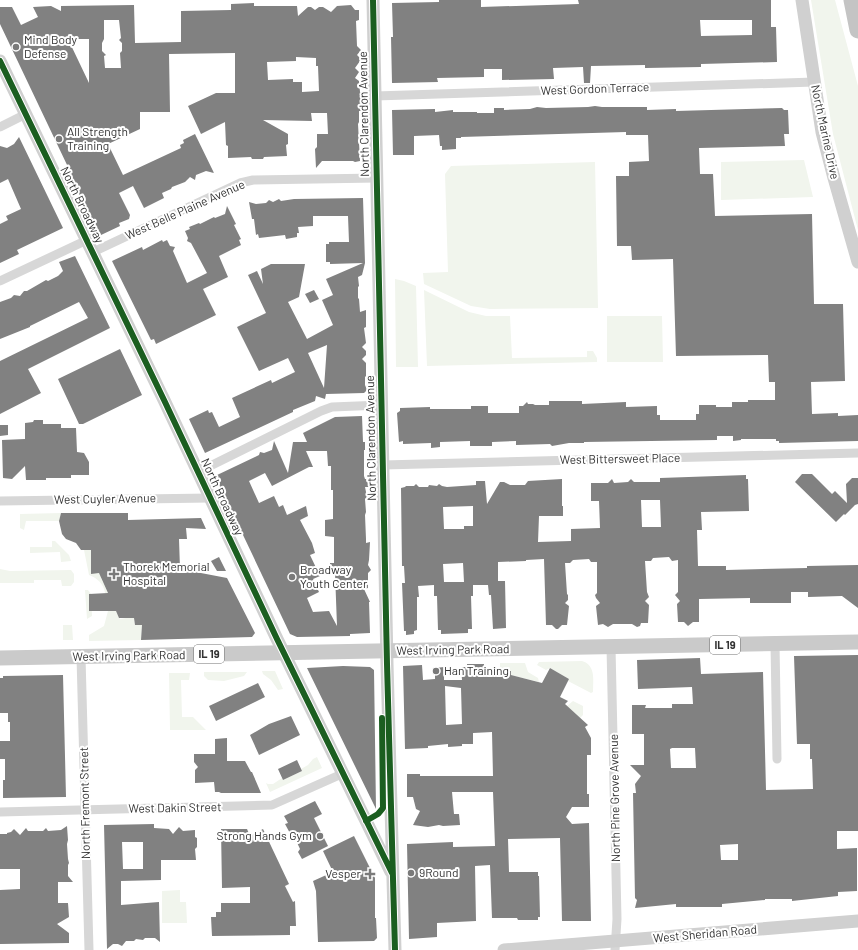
<svg xmlns="http://www.w3.org/2000/svg" width="858" height="950" font-family="Barlow,sans-serif">
  <style>
    .green { fill: #f1f5ed }
    .building { fill: #818181; fill-rule: evenodd }
    .lines { fill: none; stroke-linecap: round; stroke-linejoin: round }
    .street { stroke: #d7d7d7; stroke-width: 9 }
    .secondary { stroke: #d0d0d0; stroke-width: 13 }
    .primary { stroke: #cacaca; stroke-width: 15 }
    .highway { stroke: #c4c4c4; stroke-width: 17 }
    .cycleway-casing { stroke: #fff; stroke-width: 8 }
    .cycleway { stroke: #1b5e20; stroke-width: 6 }
    .poi-dot { fill: #7a7a7a; stroke: #fff; stroke-width: 1.5 }
    .labels { text-anchor: middle; stroke-width: 4; stroke-linejoin: round; paint-order: stroke }
    .shield { fill: #fff; stroke: #707070; stroke-width: 1 }
    .shield-label { font-size: 11px; font-weight: bold; fill: #333 }
    .poi-label { font-size: 12px; fill: #333; stroke: #fff; text-anchor: start }
    .street-label { font-size: 12px; fill: #333; stroke: #fff }
  </style>
  <rect width="100%" height="100%" fill="#fff"/>
  <path class="green" d="M811 0H835L858 86V230L833 134Z
    M804 160 813 197 721 200V162Z
    M595 162 598 308 490 309 471 306 424 284 423 273 448 272 445 174 451 166Z
    M395 279 404 281 416 286 418 367H396Z
    M424 290 469 312 486 316H510L512 358 587 357V351H593L597 358V362L427 366Z
    M607 316H662L663 362H607Z
    M61 513 59 521H26L24 530 20 528V514Z
    M52 541H55L69 555 71 561 61 562 60 552 30 553V547H52Z
    M84 550H91V573H105L101 578 108 593H105C104 584 97 578 89 575Z
    M0 569 10 571 71 570 74 574V582L71 586H62L61 580H34V583H0Z
    M85 590H88L91 594 92 616 87 619Z
    M108 611H116L120 619 126 618 127 611 134 618 135 625H142L141 640 89 641V635L104 626Z
    M63 625H72L73 640H63Z
    M582 661C596 665 593 680 593 692L591 693 568 681 569 679 550 668 546 670 537 665 539 662Z
    M500 663H525L528 672 538 678 539 682 511 675V671H500Z
    M262 671H275L283 689 278 690 271 680 263 674Z
    M204 672H247L244 676 224 681 208 680 204 676Z
    M169 673H190L189 680H181L182 717H193L206 730H170Z
    M573 701 583 706V715L580 718 567 706Z
    M317 757 322 768 270 792 266 783 268 784H273L282 778 283 780 302 771 301 769 308 765 313 759Z
    M180 890V902H186L187 923H162V891Z"/>
  <path class="building" d="M439 0H481V7L579 4 578 0H771V27H776L777 62 701 64V67L645 68V65L591 66 590 83H584L583 67 553 68 554 79 502 80V69H484V77L437 78 438 82 392 83 391 37H393L392 3 439 2ZM700 20H752V35L701 36Z
    M254 3V6H297L298 16 308 7H311L315 10 319 7H323L331 12 337 6 351 5 355 10H359V20L356 21 357 46 361 50 357 55 360 58V61L355 68 359 72 355 78 359 81 360 92H361V111H359V122L358 124 360 161 355 162 353 161H322L316 168 315 149 317 147V134H328L327 113H311L312 121 263 120 288 134V144L286 145 287 156 264 157 263 159H252L251 157 228 158V146L226 145 225 122 201 134 188 106 216 93H235V53L169 54 170 112H140V129L108 144 123 175 181 148 180 145 184 143 183 140 195 134 214 173 206 171 196 175 195 180 190 177 185 182 172 187 171 189 162 193 164 198 144 208 133 186 119 193 130 215 129 219 119 223 120 226 101 235 86 209 66 167H68L0 24V7H12L21 25 38 17 33 7 51 6 61 11V6L134 5 135 43 181 42V11L231 10V4ZM104 20H119L121 38 119 40 122 43V51L120 53 121 68H105L104 56 106 55 102 51V43L104 39ZM68 39H89V83ZM296 57 316 58V66H318L319 91 302 92V82H293V79L268 80 267 62 296 61Z
    M595 106 602 107H647V110L676 109V111L782 108 784 110H788L789 134H784L785 146 699 148 700 174H713L715 216 812 214 814 304H843L845 381 811 382 812 414 838 413V416L858 415V441L779 443V441H776V439H741V440L733 441V436H717V440L584 442V443H569L552 446 550 444 516 445V441L492 442V446H470V441L440 442V447L431 448V443L403 444V441L399 442 397 413 400 411V408L430 407V409H471V406H488V413H519V406H523L527 402 528 404H533L535 405H549V401H582V404L626 402V407L657 406V415H660V420H696V414H699V405H716V407H732V402H748V400H775V382H769L768 355 676 356 673 259 632 260 631 246H617L616 176H629V162L649 161 648 135H626V132L461 137V138H456V149L442 150V146H440L439 135 414 136V155H393L392 110 435 109V112L453 110V112H477V113H494V108H504V110L530 109 537 107 546 108 588 107Z
    M19 137 63 228 17 250 19 254 0 263V224L8 220 6 216 21 209 8 179 0 183V146L7 148 14 144Z
    M363 198 365 263 362 275 358 277 359 286 358 287V298L359 299 360 312 366 310V327L364 328 366 343 362 347 366 351V355L362 359 366 363V376L365 377V385L367 390 364 393 326 394 325 399 316 396 315 401 293 410V412L205 453 189 419 208 410 209 413 212 412 219 427 240 417 232 398 271 380 272 383 295 372 288 358 259 371 237 327 266 313 248 275 257 271 263 284 261 269 271 264H305L299 297 288 302 307 339 333 325 322 300 333 295 326 279 363 263 330 264V262H326V244H329V242H349L348 216H313V226L298 227 299 233H297V237L286 239 285 235 259 238 258 234 256 235 254 219H252L249 202 256 204 266 203 269 200 273 202 279 199 281 201 294 199ZM327 345 324 388 308 353Z
    M227 206 236 224 234 225 241 239 239 240 241 245 219 256 228 277 203 289 216 315 156 344 154 339 151 340 112 261 142 247 143 250 162 240 163 242 167 240 170 246 175 247 173 251 187 283 207 273 191 243 187 241 188 238 185 231 190 229 189 227 199 223 200 224 214 217 215 218 225 214Z
    M75 256 110 328 28 369 41 393 0 414V361L88 318 79 302 30 326V327L0 339V302L11 298 14 295 20 296 24 291H27L46 280 48 281 58 276 63 271 59 262Z
    M314 290 319 299 310 303 305 294Z
    M120 349 142 395 83 424H79L58 379Z
    M362 416 363 442H365V450H364V476L365 479H369V487H365L367 497 365 499 366 512 365 515 366 539V543L370 542 369 560 368 565 371 570 368 573V588L364 589 370 602H369L370 633 350 634V636L297 637 290 634 215 476 259 455 260 452 264 453 272 450 274 441 288 473 293 442H307L303 433 335 417ZM306 451H327L328 466H331V490H333V519L325 520V536L334 537V563H330V573H335L337 626 329 611 313 612 307 598 319 592 313 579 320 576 310 555 315 553 312 543 300 520 308 516 306 506 287 515 283 505 279 507 274 496 259 503 249 481 265 473 272 486 309 467H313Z
    M34 420H43V424H61V428H76L77 452 84 453 89 462V475H71V478H46V480H26L25 466 12 479 3 478 2 440 25 439V423L33 422Z
    M0 425H8V435L0 436Z
    M802 474H812L832 494 835 491 847 503 846 484 852 478H858V504L855 505 845 515 844 514 836 522 795 482Z
    M746 475V479H748L749 511 701 512 702 530H697L698 566H726V570L807 568V566L858 565V608L842 596 808 597V592H791V603H750V598L699 599V622H693L688 626 684 622H678L677 604 680 601 675 595 678 592V560L672 561 669 557 653 558 651 561H645L647 592 649 597 645 601 649 605 648 623H641L640 626 637 627 632 624H613L608 627 603 624 598 625 596 606 600 603 596 598 595 595 597 593V562H591L589 559 573 560 570 563H565L567 594 568 595V600L565 603 569 606 567 625H562L558 629H556L552 625H546L544 559 526 560V561L498 562V581H505L506 628 493 629 491 595H489L488 585H473V596H471L472 629H468V633L441 634V630H438L437 596H434V585L418 586 419 597H417V630L414 631V634L406 635V631H404L402 583H405L404 566H402L401 488 405 487 406 486H414L416 484 419 487H428L429 485 437 486 439 484 442 486 447 487 476 485V481H485L487 504 500 482H504L510 485H525L528 481 562 479V506H563V516H539L538 542 571 541V529L600 528 599 501H591V483H608L612 479 614 483 628 482 631 479 634 482H660V478ZM641 500H660L661 527H642ZM473 506V526H464V529H444L443 507ZM463 563 464 582H444L443 564Z
    M61 513H128V520L201 518 206 529 186 528 187 539H179L180 569 227 578 255 633 252 637 141 640 142 625H135L134 618H119L116 611H89V594L108 593 99 573 91 574V550H81L76 543 66 539 62 534 59 521Z
    M219 557 226 571H217L211 561Z
    M858 655V831H837V849L857 848V891L838 892V896L792 901V899H765V900L722 904V907H676V904L635 908 637 900 635 898 633 793H636L635 784 641 776 630 765H644V734H632V705H646L645 708H672V704H693L692 687 638 689 637 660 700 658 701 674 763 672 766 790 813 789 812 759H810V744H797L794 656ZM672 748H695L696 768H671L670 749ZM738 844V860H721L720 845Z
    M467 664H484V671H511V675L542 683 550 668 569 679 560 697 568 701 565 704 588 725 585 727 591 738V755H587V794H589V807H572L566 817 572 824 589 823 591 921H562L560 838 508 839 509 872H538V876H539L540 917H538V920H518L517 918H492L490 865 475 866 476 921 437 923V937L409 939 407 844 453 842V847L495 846 493 792H452L454 814H459L460 825 443 826 439 825 428 827 413 825 420 811 416 809 413 797H407V774H420V776H493L492 732 473 733V744H462V746L448 747V744L428 746V748L405 749 403 666 422 665 423 680 435 679V668L444 667V680H462L461 667H467ZM445 686 461 688 462 724 446 725Z
    M343 666 370 667 374 670 376 809 307 668Z
    M63 675 66 797 3 798V780H5V759H0V741H10V722H8V713H0V678H3V676Z
    M258 683 265 697 216 721 209 706Z
    M291 716 300 735 259 755 250 735 269 724Z
    M227 738V761H245L251 772H252L261 793H221L219 792H215L214 782 195 783V770L198 767 194 762V754H215V739Z
    M297 760 302 771 283 780 278 769Z
    M315 801 322 814 314 818 328 846 302 859 298 852 300 849 294 836 292 837 285 824 288 823 284 816Z
    M154 824V828L169 829 173 834 179 827 183 831 195 830V837L197 838V847L195 849 196 860H161V880L121 881V905L159 902 160 942 155 938H145L143 940 136 939 134 941H126L122 946 118 944H113L107 949 104 825ZM122 842H143V869H123Z
    M67 826 68 840 67 844 68 859 69 863 68 865V876L73 882H58V903H68L69 917 57 924 69 933V943L0 944V890L20 889V869H0V834H7V833L11 832 14 829 20 835 26 828 28 831H43L46 828 48 831 61 830Z
    M221 829H247L250 836 263 829 289 884 285 886 293 902 295 901 296 926H290V935L212 936 211 917H216V912H221V903H250V887L222 888Z
    M354 836 375 878V918H376L377 938 374 941 318 942 316 891 313 881 333 872 323 851Z"/>
  <g class="lines">
    <path class="street" d="M375 96 814 82
      M0 127 26 114
      M93 252 240 183 253 180 377 178
      M0 281 87 240
      M383 465 858 453
      M198 472 321 411 332 407 382 405
      M0 501 210 498
      M775 644 777 759
      M611 647 617 919 615 950
      M81 657 89 950
      M0 812 272 805 344 773"/>
    <path class="secondary" d="M373 0 387 664 395 950
      M802 0 822 132 834 178 858 262
      M0 61 164 400 277 639 391 872
      M504 950 858 921"/>
    <path class="primary" d="M0 658 858 642"/>
    <path class="highway" d="M852 0 858 30"/>
    <defs>
      <path id="cycleway" d="M373 0 387 664 395 950
        M0 61 164 400 277 639 392 873
        M366 821 378 814 383 808 382 718"/>
    </defs>
    <use href="#cycleway" class="cycleway-casing"/>
    <use href="#cycleway" class="cycleway"/>
  </g>
  <g class="poi-dot">
    <circle cx="16" cy="47" r="4"/>
    <circle cx="59" cy="139" r="4"/>
    <path d="M112 568h4v4h4v4h-4v4h-4v-4h-4v-4h4z"/>
    <circle cx="292" cy="577" r="4"/>
    <circle cx="436" cy="671" r="4"/>
    <circle cx="320" cy="836" r="4"/>
    <circle cx="411" cy="873" r="4"/>
    <path d="M368 868h4v4h4v4h-4v4h-4v-4h-4v-4h4z"/>
  </g>
  <g class="labels">
    <g class="shield">
      <rect x="710" y="636" width="30" height="18" rx="3"/>
      <rect x="194" y="645" width="30" height="18" rx="3"/>
    </g>
    <g class="shield-label">
      <text x="725" y="649">IL 19</text>
      <text x="209" y="658">IL 19</text>
    </g>
    <g class="poi-label">
      <text x="24" y="44">Mind Body<tspan x="24" dy="14">Defense</tspan></text>
      <text x="67" y="136">All Strength<tspan x="67" dy="14">Training</tspan></text>
      <text x="123" y="571">Thorek Memorial<tspan x="123" dy="14">Hospital</tspan></text>
      <text x="300" y="574">Broadway<tspan x="300" dy="14">Youth Center</tspan></text>
      <text x="444" y="675">Han Training</text>
      <text x="312" y="840" text-anchor="end">Strong Hands Gym</text>
      <text x="419" y="877">9Round</text>
      <text x="361" y="878" text-anchor="end">Vesper</text>
    </g>
    <g class="street-label">
      <text transform="translate(595 89) rotate(-2)" y="4">West Gordon Terrace</text>
      <text transform="translate(364 114) rotate(-91)" y="4">North Clarendon Avenue</text>
      <text transform="translate(825 132) rotate(78)" y="4">North Marine Drive</text>
      <text transform="translate(82 205) rotate(64)" y="4">North Broadway</text>
      <text transform="translate(185 210) rotate(-24)" y="4">West Belle Plaine Avenue</text>
      <text transform="translate(371 438) rotate(-91)" y="4">North Clarendon Avenue</text>
      <text transform="translate(620 459) rotate(-1)" y="4">West Bittersweet Place</text>
      <text transform="translate(222 497) rotate(65)" y="4">North Broadway</text>
      <text transform="translate(105 499) rotate(-1)" y="4">West Cuyler Avenue</text>
      <text transform="translate(453 650) rotate(-1)" y="4">West Irving Park Road</text>
      <text transform="translate(129 656) rotate(-1)" y="4">West Irving Park Road</text>
      <text transform="translate(615 798) rotate(-91)" y="4">North Pine Grove Avenue</text>
      <text transform="translate(85 803) rotate(-91)" y="4">North Fremont Street</text>
      <text transform="translate(175 808) rotate(-1)" y="4">West Dakin Street</text>
      <text transform="translate(705 934) rotate(-5)" y="4">West Sheridan Road</text>
    </g>
  </g>
</svg>
